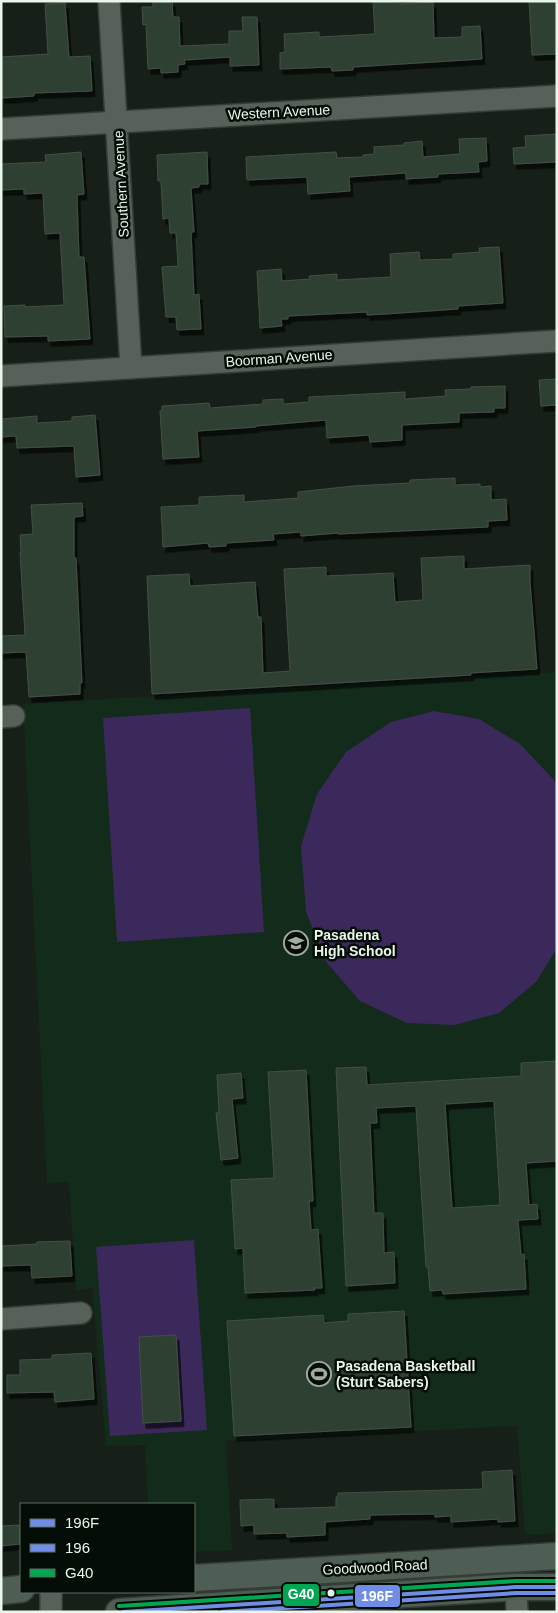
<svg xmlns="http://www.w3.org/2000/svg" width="558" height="1613" font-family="Arial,sans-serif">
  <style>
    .built { fill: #132b1a }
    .green { fill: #3b295b }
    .building { fill: #2d3f33; stroke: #454e47; fill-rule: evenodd; filter: url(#shadow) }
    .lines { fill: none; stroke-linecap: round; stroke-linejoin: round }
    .minor-casing { stroke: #353c36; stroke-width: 24 }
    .major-casing { stroke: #353c36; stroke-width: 29 }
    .minor { stroke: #576059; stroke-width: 21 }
    .major { stroke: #4e5e54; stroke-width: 26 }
    .bus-1-casing { stroke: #040c06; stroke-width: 8 }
    .bus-2-casing { stroke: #040c06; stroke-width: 8 }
    .bus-3-casing { stroke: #040c06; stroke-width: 8 }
    .bus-1 { stroke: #708de6; stroke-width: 4 }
    .bus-2 { stroke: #708de6; stroke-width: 4 }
    .bus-3 { stroke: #00a651; stroke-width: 4 }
    .bus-dot { fill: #eaf6ec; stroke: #040c06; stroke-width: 2 }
    .labels { text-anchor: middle; stroke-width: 5; stroke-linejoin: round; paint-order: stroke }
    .street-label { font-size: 14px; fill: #eaf6ec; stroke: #040c06 }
    .poi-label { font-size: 14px; font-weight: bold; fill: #eaf6ec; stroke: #040c06; text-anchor: start }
    .line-badge { stroke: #040c06; stroke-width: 2 }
    .badge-label { font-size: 14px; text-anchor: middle; font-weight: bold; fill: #fff }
  </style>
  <defs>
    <filter id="shadow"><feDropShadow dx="3" dy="5.5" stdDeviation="0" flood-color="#0009"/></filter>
  </defs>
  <rect width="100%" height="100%" fill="#162018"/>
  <path class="built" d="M557 672V1533L525 1535 517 1426 226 1441 232 1550 194 1552V1504H148L145 1445 106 1446 92 1288 76 1290 69 1182 47 1183 23 704Z"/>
  <path class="green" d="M250 708 264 932 117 942 103 718Z
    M434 711 479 719 520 744 554 780 557 787V948L536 982 499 1013 455 1025 407 1023 360 1001 327 963 306 912 301 846 317 794 346 752 391 722Z
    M194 1240 207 1430 110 1436 96 1247Z"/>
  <path class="building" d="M153 1H172L173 17H179L180 46 229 44V31H243L242 17H257L259 65 230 66V57L184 60 185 64 178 65V72L161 73V68L148 69 146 24 143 25 142 7H153Z
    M373 1H398V4L433 2 434 38 462 37V27L480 26 482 59 353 67V70L332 71 331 67 280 69V53L285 52 284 34 319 32V37L375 34Z
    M529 1H557V54L532 55Z
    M65 3 69 57 90 56 92 91 34 93V96L2 98 1 57 48 54 45 4Z
    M557 134V162L514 164 513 148 526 147 525 136Z
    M486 138 487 161 478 162 479 172 438 174V177L406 179V173L349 177 350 191 308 194 307 177 247 180 246 157 336 152 337 158 363 157V155L374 154V147L404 145V143L422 141 423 157 460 154 459 139Z
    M81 152 84 194 77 195 79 257H84L90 339 48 341V336L5 337 4 306 25 305V307L64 305 60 233 45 234 43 193 24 194V189L1 190V164L46 162 45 155Z
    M207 152 208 184H199V187L191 188 194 232H191L194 295 199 294 201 329 177 330 176 317H166L162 267 178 266 176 233H170L169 218 163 219 161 181H158L157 155Z
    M499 247 503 303 458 306V309L385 314 367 315V312L288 316V319H281L282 326 260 328 257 271 281 269 282 281 310 279 309 276 337 274V280L391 277 390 254 419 252 420 260 453 259V254L480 252 479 248Z
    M557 379V405L541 406 539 380Z
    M505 386V408H494V412L459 413V422L402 425V440L370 442 369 435 327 438 326 420 256 426V427L197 431 199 457 163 459 160 411H162V406L209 403 210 408 263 404V400L283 399V404L309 402V397L405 392V399L446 396 445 390 471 389V387Z
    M95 415 100 475 76 477 74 446 17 448 16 436 1 437V419L37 416V423L72 421V417Z
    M455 478V485L480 484V487L491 486V500L506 499 507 520 488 521V527L338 534V533L301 536V532L273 534 274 540 226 543V546L209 547 208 543 163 547 161 507 199 505V497L244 495V502L298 498V492L353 486 410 483V480Z
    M82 503 83 516 74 517V558H76L82 683H80V694L29 697 26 652 1 653V636L25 635 20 552H21L20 535 33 534 31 505Z
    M464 556V569L530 565V582L537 669 470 673 471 675 152 694 147 576 189 574 190 586 255 582 258 617H261L263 673 290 671 284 569 326 567V576L393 573 395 602 423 600 421 558Z
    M557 1061V1161L526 1163 529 1205 537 1204 538 1219 518 1220 521 1255 524 1254 526 1289 443 1294 442 1290 430 1291 428 1267H426L416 1106 376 1108 377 1123H370L374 1213H383L384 1253 394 1252 395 1283 346 1286 336 1068 366 1067 367 1085 521 1076V1063ZM494 1101 500 1205 452 1208 445 1104Z
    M306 1070 313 1201H309L311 1230 318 1229 322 1288H314L315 1290 245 1293 243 1248 235 1249 231 1180 274 1178 268 1072Z
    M241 1073 243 1098 232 1099 238 1158 221 1160 216 1113H219L217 1075Z
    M70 1241 72 1276 32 1278 31 1265 1 1266V1246L37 1244V1242Z
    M404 1311 411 1427 234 1436 227 1321 323 1315 324 1323 348 1321V1314Z
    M176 1335 181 1421 143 1423 139 1337Z
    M91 1353 94 1399 55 1402 54 1392 7 1393V1375H20V1360L52 1359V1355Z
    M512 1470 515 1521 498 1522V1519L451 1522V1516L435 1517V1514L370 1515V1519L325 1522V1535L287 1537V1533L254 1534V1525L241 1526 240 1500 274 1499V1509L336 1507V1497L338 1496V1493L483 1489 482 1472Z
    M19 1525 20 1544 1 1546V1526Z"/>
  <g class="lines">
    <defs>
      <path id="minor" d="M109 1 131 368
        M1 129 557 96
        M1 376 557 341
        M1 717 14 716
        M1 1319 81 1313
        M516 1587 517 1612
        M51 1592V1612"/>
      <path id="major" d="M194 1578 557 1556
        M1 1591 21 1589
        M119 1612 516 1587H557"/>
    </defs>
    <use href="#minor" class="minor-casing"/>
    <use href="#major" class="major-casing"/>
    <use href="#minor" class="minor"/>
    <use href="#major" class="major"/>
    <defs>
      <path id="bus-1" d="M123 1612 516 1587H557"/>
      <path id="bus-2" d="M222 1612 516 1593H557"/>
      <path id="bus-3" d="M119 1606 516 1581H557"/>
    </defs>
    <use href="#bus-1" class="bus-1-casing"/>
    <use href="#bus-2" class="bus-2-casing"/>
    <use href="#bus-3" class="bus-3-casing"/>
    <use href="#bus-1" class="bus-1"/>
    <use href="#bus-2" class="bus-2"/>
    <use href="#bus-3" class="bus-3"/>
  </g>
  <defs>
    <symbol id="school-ring" viewBox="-11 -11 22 22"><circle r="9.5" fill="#040c06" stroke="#a0aba2" stroke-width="1.5"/><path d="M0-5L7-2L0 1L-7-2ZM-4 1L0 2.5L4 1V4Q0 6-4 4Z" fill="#a0aba2"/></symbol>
    <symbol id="stadium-ring" viewBox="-11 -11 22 22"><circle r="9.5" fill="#040c06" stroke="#a0aba2" stroke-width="1.5"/><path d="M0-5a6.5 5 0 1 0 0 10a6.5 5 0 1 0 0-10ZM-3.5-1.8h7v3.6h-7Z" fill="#a0aba2"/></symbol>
  </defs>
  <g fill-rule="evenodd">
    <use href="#school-ring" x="282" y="929" width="28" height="28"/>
    <use href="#stadium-ring" x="305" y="1360" width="28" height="28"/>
  </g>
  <circle class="bus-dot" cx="331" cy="1593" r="4.5"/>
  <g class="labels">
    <g class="street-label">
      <text transform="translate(279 112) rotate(-3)" y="5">Western Avenue</text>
      <text transform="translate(121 184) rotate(-93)" y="5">Southern Avenue</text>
      <text transform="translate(279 358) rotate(-4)" y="5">Boorman Avenue</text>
      <text transform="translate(375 1567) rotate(-3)" y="5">Goodwood Road</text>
    </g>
    <g class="poi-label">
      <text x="314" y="940">Pasadena<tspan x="314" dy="16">High School</tspan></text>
      <text x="336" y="1371">Pasadena Basketball<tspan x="336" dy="16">(Sturt Sabers)</tspan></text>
    </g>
  </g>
  <g class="line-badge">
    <rect x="282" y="1583" width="38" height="24" rx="5" fill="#00a651"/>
    <rect x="354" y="1584" width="47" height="24" rx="5" fill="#708de6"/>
  </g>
  <g class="badge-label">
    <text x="301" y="1599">G40</text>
    <text x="377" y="1601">196F</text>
  </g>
  <rect width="558" height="1613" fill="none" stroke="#eaf6ec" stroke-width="5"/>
  <rect x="20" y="1503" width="175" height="90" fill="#040c06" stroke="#606a62"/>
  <rect x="30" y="1519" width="25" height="8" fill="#708de6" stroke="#606a62"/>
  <text x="65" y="1528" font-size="15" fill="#eaf6ec">196F</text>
  <rect x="30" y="1544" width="25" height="8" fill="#708de6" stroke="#606a62"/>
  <text x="65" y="1553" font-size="15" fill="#eaf6ec">196</text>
  <rect x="30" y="1569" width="25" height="8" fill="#00a651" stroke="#606a62"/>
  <text x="65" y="1578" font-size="15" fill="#eaf6ec">G40</text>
</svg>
